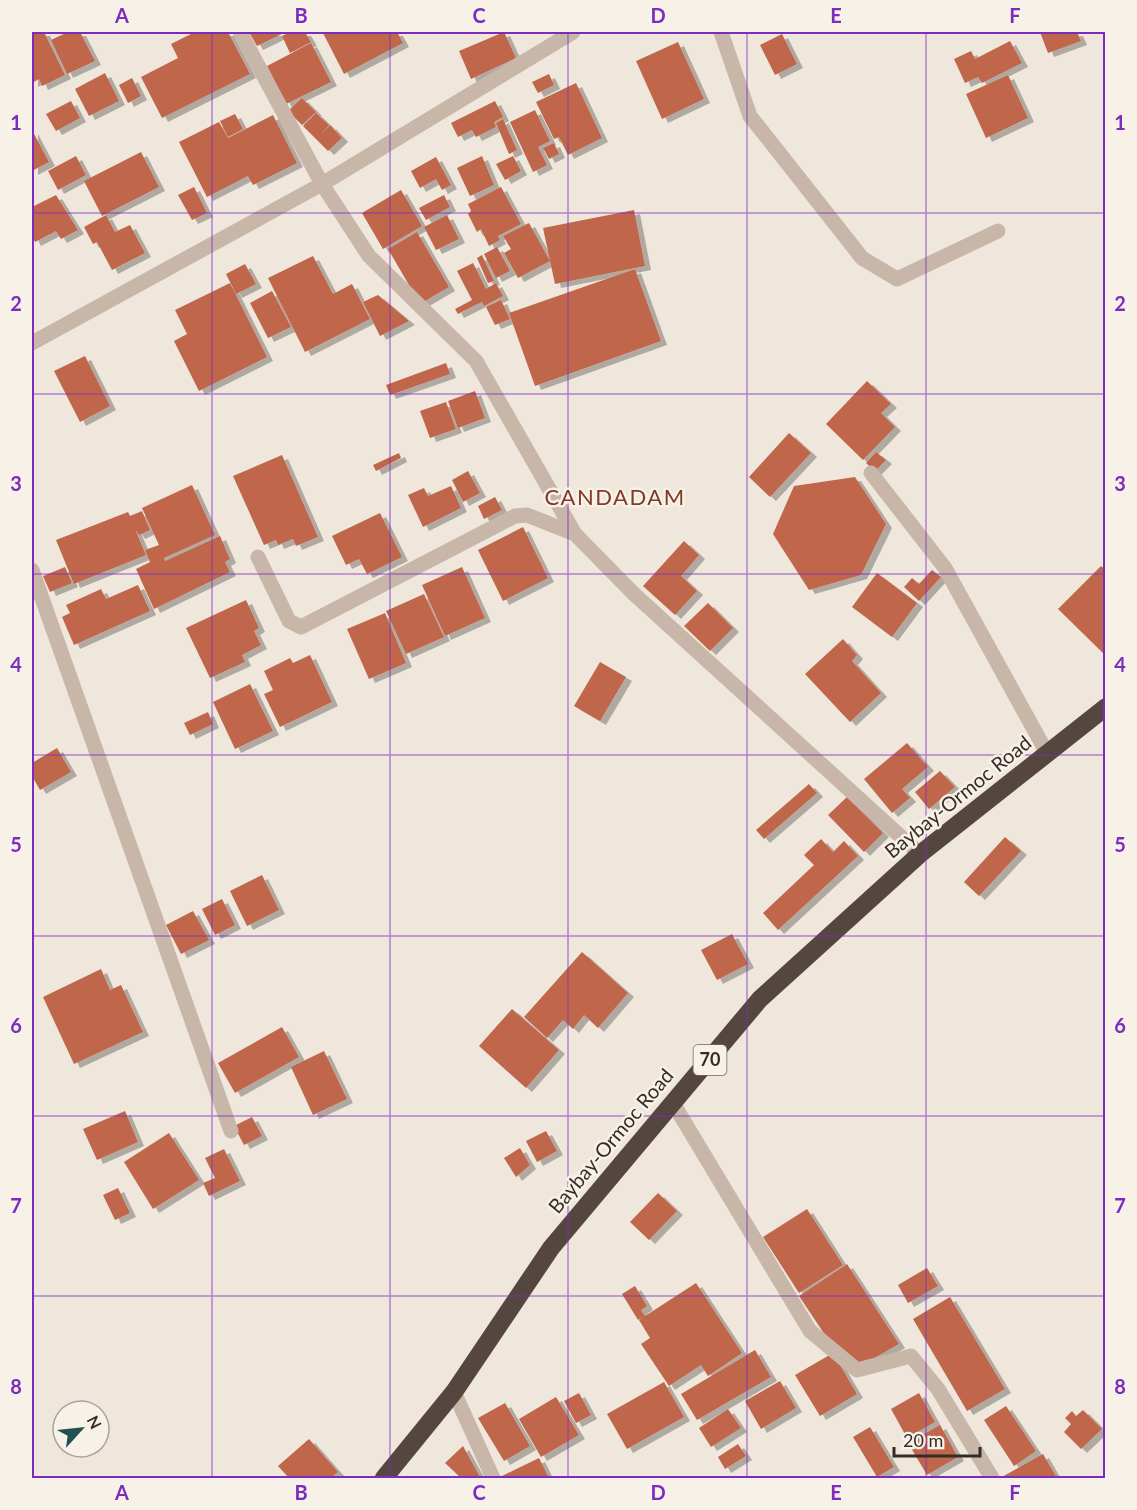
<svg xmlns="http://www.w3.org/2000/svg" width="1137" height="1510" font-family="Lato,sans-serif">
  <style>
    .building { fill: #bf664c; filter: url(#shadow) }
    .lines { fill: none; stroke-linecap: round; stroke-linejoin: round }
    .lane { stroke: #c8b7a9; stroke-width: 15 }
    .street { stroke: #c8b7a9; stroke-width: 15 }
    .highway { stroke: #564640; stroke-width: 18 }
    .grid { fill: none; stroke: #7b2cbf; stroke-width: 1.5; stroke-opacity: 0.55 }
    .labels { text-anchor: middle; stroke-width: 5; stroke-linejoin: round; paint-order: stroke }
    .shield { fill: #f8f1e8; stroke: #706762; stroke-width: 1.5 }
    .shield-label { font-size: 18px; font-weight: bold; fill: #352c28 }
    .street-label { font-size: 20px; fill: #352c28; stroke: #f8f1e8 }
    .quarter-label { font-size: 22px; letter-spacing: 1.5px; fill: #803a26; stroke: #f8f1e8 }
    .neatline { fill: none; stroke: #7b2cbf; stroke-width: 2 }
    .grid-label { font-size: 20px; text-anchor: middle; font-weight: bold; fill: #7b2cbf }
  </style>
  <defs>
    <filter id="shadow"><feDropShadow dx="6" dy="4" stdDeviation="0" flood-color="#0004"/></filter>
  </defs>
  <rect width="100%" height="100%" fill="#f0e7dc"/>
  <path class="building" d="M32 32H44L65 75 42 86 39 79 32 83Z
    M68 32H80L95 61 67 74 51 40Z
    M195 32H228L250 74 162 118 141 77 178 58 171 44Z
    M249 32H286L257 46Z
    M290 32H305L311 42 290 53 282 36Z
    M327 32H397L403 43 344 74 323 33Z
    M504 32 516 58 471 79 459 51Z
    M1040 32 1060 34 1077 32 1081 41 1048 53Z
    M782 34 797 64 775 75 760 45Z
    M1010 41 1022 63 982 83 978 77 965 83 954 59 971 51 975 59Z
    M678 42 704 99 662 119 636 61Z
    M311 43 331 82 286 104 267 66Z
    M105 73 119 101 89 116 75 89Z
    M549 74 554 85 538 93 532 82Z
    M1008 75 1028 118 986 138 966 94Z
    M132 78 141 96 128 103 119 85Z
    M576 83 602 138 568 155 559 137 554 139 536 102Z
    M302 98 316 112 302 125 288 111Z
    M71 101 80 118 56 131 46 114Z
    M495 101 503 117 494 122 496 127 476 137 472 130 458 137 451 123Z
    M535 110 550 141 538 147 547 165 533 172 510 122Z
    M316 113 329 125 321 134 330 125 342 138 328 151 303 126Z
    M235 114 243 129 228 137 220 121Z
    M273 115 297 163 253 185 248 176 207 197 179 142 219 122 228 138Z
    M503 119 517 150 509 154 496 123Z
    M32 130 49 162 32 171Z
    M554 143 559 154 549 159 543 148Z
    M141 152 159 187 102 216 84 181Z
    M76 156 86 175 58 190 48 171Z
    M482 156 494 185 470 196 457 168Z
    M513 156 521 171 505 180 496 164Z
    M436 157 451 185 442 190 436 179 420 188 411 171Z
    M194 187 207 213 192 220 178 195Z
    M501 187 521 224 498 236 500 240 489 246 481 229 477 232 468 214 471 211 468 204Z
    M401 190 422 226 383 249 362 213Z
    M56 195 78 230 61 239 56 231 35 242 32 236V207Z
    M444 195 450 207 426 220 419 208Z
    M634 210 645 266 555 284 543 228Z
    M106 215 115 232 130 225 145 253 112 270 97 242 93 244 84 227Z
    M447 215 459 239 436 250 424 227Z
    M529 223 550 261 518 278 504 253 511 249 503 236Z
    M417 232 449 287 420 304 388 249Z
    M497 247 510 271 496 278 484 254Z
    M482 255 494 281 488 283 477 258Z
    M313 256 333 294 352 284 370 319 305 352 268 278Z
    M473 263 486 289 496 283 503 296 484 306 482 302 458 314 455 309 472 300 457 271Z
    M245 264 256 284 236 294 226 274Z
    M635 269 661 341 535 386 509 313Z
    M230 283 267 357 199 391 174 341 187 334 175 310Z
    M272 291 291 327 268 338 250 303Z
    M378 295 409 321 380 336 363 302Z
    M501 300 510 319 495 325 486 307Z
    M85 356 110 406 80 422 54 371Z
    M446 363 450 374 390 395 386 385Z
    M867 381 891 404 881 413 895 427 863 460 826 424Z
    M475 391 485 418 458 428 448 401Z
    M446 402 456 429 430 438 420 411Z
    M789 433 811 453 770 497 749 477Z
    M876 452 886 460 875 471 866 463Z
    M399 453 401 458 376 471 373 465Z
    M282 455 318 537 296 546 293 539 278 545 276 540 264 545 233 476Z
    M468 471 480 493 463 502 452 480Z
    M855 477 886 524 861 575 809 590 773 534 794 486Z
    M192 485 215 535 164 558 165 561 220 536 230 559 225 562 230 572 154 609 136 569 150 562 145 550 159 545 142 508Z
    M451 486 461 508 423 527 408 495 424 488 428 496Z
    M495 497 502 510 484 519 478 506Z
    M142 511 150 530 139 535 135 529 146 555 74 584 56 540 128 512 130 516Z
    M380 513 402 557 367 574 359 559 346 565 332 536Z
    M523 527 548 578 503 601 478 550Z
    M684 541 699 555 681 576 697 591 675 615 643 586Z
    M1101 566 1106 570V656L1058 609Z
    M65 567 72 583 50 592 43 576Z
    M462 567 485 618 445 636 422 585Z
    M932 570 941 577 919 601 904 587 912 578 919 584Z
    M877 573 917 603 892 637 852 607Z
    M138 585 150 611 74 645 62 617 70 613 66 605 101 589 106 599Z
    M424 594 444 637 406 654 386 611Z
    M246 600 259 628 254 631 261 645 242 655 245 662 210 678 186 628Z
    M708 603 733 628 710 651 684 626Z
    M385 613 406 663 369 679 347 629Z
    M843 639 857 655 852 661 881 693 850 722 805 674Z
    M310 655 332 702 280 727 264 694 273 690 264 671 290 658 293 663Z
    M600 662 626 677 600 721 574 706Z
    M250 684 273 731 235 749 213 702Z
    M208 712 213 724 190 735 184 723Z
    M907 743 928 767 902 789 910 798 892 813 864 779Z
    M57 748 71 772 40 790 32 776V763Z
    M940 771 955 787 929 809 915 792Z
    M809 784 817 793 764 839 756 830Z
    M847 797 883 833 864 852 828 815Z
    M1005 837 1021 851 979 896 964 882Z
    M821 839 833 852 844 841 858 856 778 930 763 913 814 865 804 855Z
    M262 875 279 910 247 926 230 891Z
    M222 899 235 925 215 935 202 909Z
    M193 911 209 940 181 954 166 925Z
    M732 934 748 964 717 980 701 950Z
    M582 952 628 993 598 1028 584 1015 573 1029 563 1020 547 1038 524 1017Z
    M101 969 110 990 121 985 143 1032 74 1064 43 997Z
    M512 1009 559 1050 526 1088 479 1046Z
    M282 1027 299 1057 235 1093 218 1063Z
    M324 1051 347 1099 313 1115 291 1067Z
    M125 1111 138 1142 97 1160 83 1129Z
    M252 1117 262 1136 244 1145 234 1126Z
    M546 1131 557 1151 537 1162 526 1141Z
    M169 1133 199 1180 153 1209 124 1162Z
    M520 1148 530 1165 516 1177 504 1158Z
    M224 1149 240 1181 209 1196 203 1183 215 1178 205 1158Z
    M118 1188 130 1213 115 1220 103 1195Z
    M658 1193 677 1211 649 1240 630 1222Z
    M807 1209 843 1265 799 1293 763 1237Z
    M847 1264 899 1344 862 1365 827 1338 799 1296Z
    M927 1268 938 1286 908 1303 898 1285Z
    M696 1283 742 1353 708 1376 701 1365 669 1386 641 1344 650 1338 639 1320Z
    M635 1286 647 1306 641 1310 645 1316 638 1320 622 1294Z
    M950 1297 1005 1389 967 1411 913 1319Z
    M755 1350 771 1377 697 1420 681 1394Z
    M833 1353 857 1394 820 1416 795 1375Z
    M780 1381 796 1408 761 1429 745 1401Z
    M664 1382 684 1417 627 1449 607 1414Z
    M579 1393 591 1415 576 1423 564 1401Z
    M919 1393 935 1422 907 1438 891 1409Z
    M556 1397 579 1435 541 1457 519 1419Z
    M505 1403 530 1446 504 1461 478 1418Z
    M1006 1406 1036 1451 1014 1466 984 1420Z
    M728 1409 741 1428 711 1447 699 1428Z
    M1083 1410 1102 1429 1081 1449 1064 1432 1071 1424 1065 1418 1072 1411 1076 1416Z
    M940 1425 958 1457 927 1475 908 1443Z
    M870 1427 894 1467 877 1477 853 1437Z
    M309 1439 338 1472 331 1478H289L278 1466Z
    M738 1444 746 1456 725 1469 718 1457Z
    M463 1446 480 1477 478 1478H461L445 1463Z
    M1043 1454 1057 1478H1000Z
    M539 1458 549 1478H503L502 1476Z"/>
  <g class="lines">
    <path class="lane" d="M721 32 750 116 862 258 897 279 998 231
      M871 473 945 568 1047 753"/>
    <path class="street" d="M240 32 322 184 369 256 476 361 575 534 634 594 920 854
      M32 343 322 184 573 32
      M258 557 289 621 301 627 515 516 527 515 575 534
      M32 570 231 1131
      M673 1103 810 1331 857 1370 911 1356 938 1389 992 1478
      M454 1392 493 1478"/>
    <path class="highway" d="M384 1478 454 1392 551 1248 760 999 920 854 1106 707"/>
  </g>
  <path class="grid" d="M212 32V1478M390 32V1478M568 32V1478M747 32V1478M926 32V1478M32 213H1106M32 394H1106M32 574H1106M32 755H1106M32 936H1106M32 1116H1106M32 1296H1106"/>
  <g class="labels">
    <rect class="shield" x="693.5" y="1045" width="33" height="30" rx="4.5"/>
    <g class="shield-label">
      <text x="710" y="1066">70</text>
    </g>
    <g class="street-label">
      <text transform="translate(958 797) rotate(-39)" y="7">Baybay-Ormoc Road</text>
      <text transform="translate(611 1141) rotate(-50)" y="7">Baybay-Ormoc Road</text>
    </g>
    <g class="quarter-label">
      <text x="615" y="505">CANDADAM</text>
    </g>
  </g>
  <rect width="1137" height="1510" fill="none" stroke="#f8f1e8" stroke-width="66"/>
  <g transform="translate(81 1429) rotate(63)"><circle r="28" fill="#f8f1e8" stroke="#aaa29b" stroke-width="1.5"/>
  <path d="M0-4.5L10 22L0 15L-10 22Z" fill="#205254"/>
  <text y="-9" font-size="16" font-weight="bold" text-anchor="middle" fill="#352c28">N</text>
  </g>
  <path d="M894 1447v9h86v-9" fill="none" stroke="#352c28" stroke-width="3"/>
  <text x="903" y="1447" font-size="18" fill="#352c28" stroke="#f8f1e8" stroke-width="4.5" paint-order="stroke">20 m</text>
  <rect x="33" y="33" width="1071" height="1444" class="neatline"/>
  <g class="grid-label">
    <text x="122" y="23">A</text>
    <text x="301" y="23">B</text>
    <text x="479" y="23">C</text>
    <text x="658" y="23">D</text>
    <text x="836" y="23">E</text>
    <text x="1015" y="23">F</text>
    <text x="16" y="130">1</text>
    <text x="1120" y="130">1</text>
    <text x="16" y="311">2</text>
    <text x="1120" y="311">2</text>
    <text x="16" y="491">3</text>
    <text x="1120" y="491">3</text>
    <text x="16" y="672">4</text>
    <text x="1120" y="672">4</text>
    <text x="16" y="852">5</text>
    <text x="1120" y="852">5</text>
    <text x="16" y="1033">6</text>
    <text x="1120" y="1033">6</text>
    <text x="16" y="1213">7</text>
    <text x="1120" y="1213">7</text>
    <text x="16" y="1394">8</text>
    <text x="1120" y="1394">8</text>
    <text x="122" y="1500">A</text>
    <text x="301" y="1500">B</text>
    <text x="479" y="1500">C</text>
    <text x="658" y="1500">D</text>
    <text x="836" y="1500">E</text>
    <text x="1015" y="1500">F</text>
  </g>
</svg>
